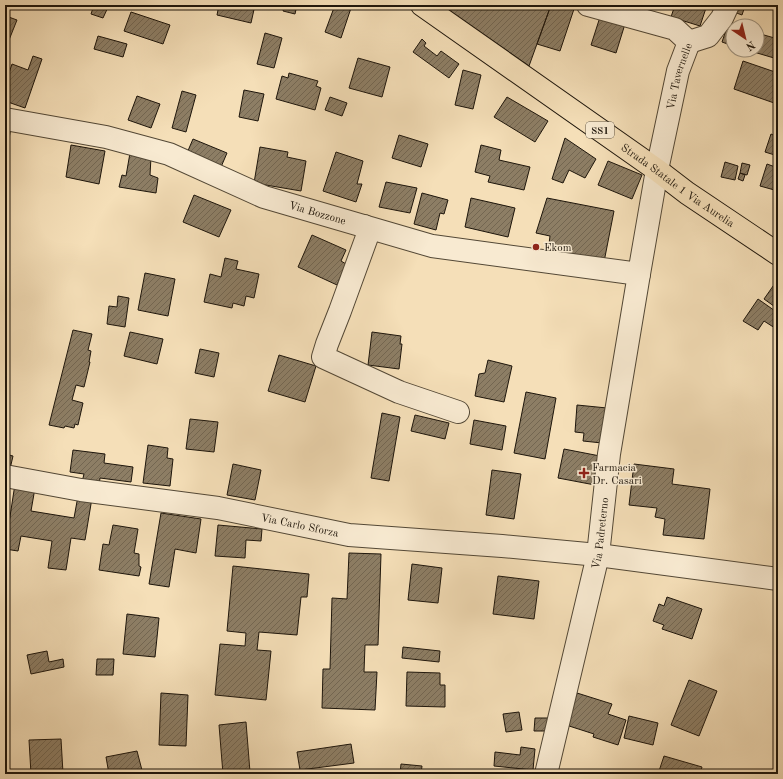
<svg xmlns="http://www.w3.org/2000/svg" width="783" height="779" font-family="'Old Standard TT',serif">
  <style>
    .building { fill: url(#building-hatch); stroke: #1d150b }
    .lines { fill: none; stroke-linecap: round; stroke-linejoin: round }
    .minor-casing { stroke: #534836; stroke-width: 24 }
    .major-casing { stroke: #1d150b; stroke-width: 24 }
    .minor { stroke: #f8ead1; stroke-width: 22 }
    .major { stroke: #f5dfb8; stroke-width: 22 }
    .poi-dot { fill: #8f2418; stroke: #f8ead1; stroke-width: 1.5 }
    .labels { text-anchor: middle; stroke-width: 3; stroke-linejoin: round; paint-order: stroke }
    .shield { fill: #f8ead1; stroke: #5f5546; stroke-width: 1 }
    .shield-label { font-size: 10px; font-weight: bold; fill: #1d150b }
    .street-label { font-size: 11px; fill: #1d150b; stroke: #f8ead1 }
    .poi-label { font-size: 11px; fill: #1d150b; stroke: #f8ead1; text-anchor: start }
  </style>
  <defs>
    <pattern id="building-hatch" width="6" height="6" patternUnits="userSpaceOnUse"><rect width="6" height="6" fill="#8d7e65"/><path d="M-1 1l2-2M0 6l6-6M5 7l2-2" fill="none" stroke="#736651"/></pattern>
  </defs>
  <rect width="100%" height="100%" fill="#f5dfb8"/>
  <filter id="stains"><feTurbulence type="fractalNoise" baseFrequency=".005" numOctaves="4"/><feColorMatrix values="0 0 0 0 .2 0 0 0 0 .09 0 0 0 0 .02 0 0 0 .5 -.17"/></filter>
  <radialGradient id="worn" r=".72"><stop offset=".6" stop-color="#630" stop-opacity="0"/><stop offset="1" stop-color="#630" stop-opacity=".3"/></radialGradient>
  <path class="building" d="M5 5H10L6 16 17 20 9 40 5 38Z
    M94 5H109L103 18 91 14Z
    M219 5H255L251 23 217 15Z
    M285 5H297L295 14 283 11Z
    M335 5H352L341 38 325 32Z
    M441 5H551L529 66Z
    M551 5H562L574 9 560 51 537 44Z
    M675 5H707L700 26 671 17Z
    M734 5 745 6 742 15 731 11Z
    M131 12 170 25 163 44 124 31Z
    M600 17 625 24 616 53 591 45Z
    M728 24 735 26H733V46L722 42Z
    M265 33 282 38 274 68 257 64Z
    M757 33 778 39V45L774 58 747 50H757Z
    M98 36 127 44 123 57 94 49Z
    M422 39 426 43 424 46 437 56 441 51 459 64 449 78 413 52Z
    M33 56 42 59 25 108 5 101V85L12 64 28 70Z
    M358 58 390 67 382 97 349 88Z
    M743 61 778 73V100L777 104 734 89Z
    M463 70 481 75 473 109 455 105Z
    M289 73 318 81 316 86 321 88 315 110 276 99 282 76 288 78Z
    M244 90 264 94 258 121 239 117Z
    M182 91 196 95 186 132 172 128Z
    M137 96 160 104 151 128 128 120Z
    M330 97 347 103 342 116 325 110Z
    M507 97 548 121 535 142 494 117Z
    M5 126H11L5 165Z
    M771 134 778 137V156L765 152Z
    M399 135 428 144 421 167 392 158Z
    M565 138 596 159 585 178 569 170 563 183 552 179Z
    M193 139 227 153 221 167 187 153Z
    M71 145 105 151 99 184 66 177Z
    M481 145 501 150 499 160 530 167 524 190 488 182 490 176 475 172Z
    M260 147 288 152 287 157 306 161 301 191 254 183Z
    M336 152 363 161 357 184H362L356 202 323 191Z
    M130 153 151 157 150 175 158 178 156 193 119 187 122 175 126 176Z
    M608 161 642 175 632 199 598 185Z
    M725 162 738 166 735 180 721 177Z
    M742 163 750 165 747 175 740 173Z
    M767 164 778 168V191L760 186Z
    M740 173 745 175 743 181 738 179Z
    M386 182 417 188 410 213 379 207Z
    M422 193 448 200 444 214 440 213 436 230 414 224Z
    M194 195 231 210 219 237 183 222Z
    M471 198 515 208 508 237 465 227Z
    M547 198 614 211 604 262 548 252 550 236 536 233Z
    M312 235 346 250 341 261 346 264 337 285 298 267Z
    M225 258 238 261 236 269 259 274 254 298 246 296 244 306 233 303 232 308 204 302 210 274 221 277Z
    M145 273 175 279 168 316 138 310Z
    M778 279V309L764 299Z
    M118 296 129 298 125 327 107 324 109 306 117 307Z
    M758 299 778 313V330L764 321 758 330 743 321Z
    M73 330 92 334 88 350 91 351 89 362H90L84 387 76 385 72 400 83 403 78 425 75 424 74 428 65 426 64 428 49 425Z
    M130 332 163 339 157 364 124 356Z
    M372 332 401 336 400 344H402L399 369 368 365Z
    M200 349 219 353 214 377 195 373Z
    M279 355 316 366 305 402 268 391Z
    M488 360 512 366 504 402 475 396 479 374 485 373Z
    M526 392 556 398 545 459 514 453Z
    M577 405 607 408 602 443 583 441 584 433 575 432Z
    M382 413 400 417 389 481 371 478Z
    M415 415 449 423 445 439 411 431Z
    M190 419 218 422 214 452 186 449Z
    M474 420 506 426 502 450 470 444Z
    M148 445 168 448 167 458 173 459 170 486 143 483Z
    M564 449 600 456 595 485 558 478Z
    M73 450 105 454 104 463 133 467 131 482 100 478 99 485 82 482 84 474 70 472Z
    M5 454 13 456 10 469 5 468Z
    M233 464 261 470 255 500 227 495Z
    M634 464 674 469 672 484 710 489 704 539 663 535 665 519 655 517 657 508 629 505Z
    M492 470 521 474 514 519 486 515Z
    M15 484 35 488 31 511 74 518 78 496 92 498 85 540 71 538 66 570 48 568 52 541 21 536 18 551 5 549Z
    M161 513 201 519 196 553 175 549 169 587 149 584Z
    M113 525 138 529 134 553 139 554V566L141 567 139 576 99 570 103 544 109 545Z
    M218 525 262 529 261 541 246 540 245 558 215 556Z
    M349 553 381 554 378 645H365L364 672H377L375 710 322 708 323 669H330L332 598 347 599Z
    M412 564 442 568 438 603 408 600Z
    M233 566 309 574 307 597H301L297 635 259 632 257 650 271 651 266 700 215 695 220 644 245 646 246 633 227 631Z
    M498 576 539 581 534 619 493 614Z
    M667 597 702 609 692 639 662 629 664 625 653 621 659 604 664 606Z
    M127 614 159 618 155 657 123 654Z
    M403 647 440 651 439 662 402 658Z
    M47 651 49 662 63 659 64 667 31 674 27 655Z
    M97 659H114L113 675H96Z
    M407 672 440 673V685H445V707L406 706Z
    M689 680 717 691 699 736 671 725Z
    M161 693 188 695 186 746 159 745Z
    M577 693 612 704 608 714 626 720 618 745 593 737 594 734 566 725Z
    M519 712 522 730 506 732 503 714Z
    M629 716 658 723 653 745 624 738Z
    M535 718H548L547 731H534Z
    M246 722 250 772 223 774 219 725Z
    M61 739 63 773 31 774 29 740Z
    M351 744 354 763 300 770 297 752Z
    M521 747 535 749 533 770 494 766 495 752 520 755Z
    M137 751 143 774H109L106 757Z
    M664 756 702 767 700 774H658Z
    M401 764 422 766 421 774H400Z
    M98 770 99 774H83V773Z"/>
  <g class="lines">
    <defs>
      <g id="minor">
        <path d="M689 42 708 36 722 18 728 5"/>
        <path id="s1" d="M5 119 106 137 169 154 264 197 432 246 639 274"/>
        <path d="M364 226 368 234 340 311 327 344 323 357 399 392 458 412"/>
        <path id="s2" d="M5 476 81 490 218 508 349 535 502 546 598 555 778 579"/>
        <path id="s3" d="M546 774 598 555 609 454 639 274 657 170 678 71 689 42 675 29 588 5"/>
      </g>
      <g id="major">
        <path id="s4" d="M422 5 657 170 687 193 778 254"/>
      </g>
    </defs>
    <use href="#minor" class="minor-casing"/>
    <use href="#major" class="major-casing"/>
    <use href="#minor" class="minor"/>
    <use href="#major" class="major"/>
  </g>
  <g class="poi-dot">
    <circle cx="536" cy="247" r="4"/>
    <path d="M582 467h4v4h4v4h-4v4h-4v-4h-4v-4h4z"/>
  </g>
  <g class="labels">
    <rect class="shield" x="586" y="122" width="28" height="16" rx="3"/>
    <g class="shield-label">
      <text x="600" y="134">SS1</text>
    </g>
    <g class="street-label">
      <text dy="4" stroke="none"><textPath href="#s3" startOffset="711">Via Tavernelle</textPath></text>
      <text dy="4" stroke="none"><textPath href="#s4" startOffset="313">Strada Statale 1 Via Aurelia</textPath></text>
      <text dy="4" stroke="none"><textPath href="#s1" startOffset="328">Via Bozzone</textPath></text>
      <text dy="4" stroke="none"><textPath href="#s2" startOffset="299">Via Carlo Sforza</textPath></text>
      <text dy="4" stroke="none"><textPath href="#s3" startOffset="247">Via Padreterno</textPath></text>
    </g>
    <g class="poi-label">
      <text x="544" y="251">Ekom</text>
      <text x="592" y="471">Farmacia<tspan x="592" dy="13">Dr. Casari</tspan></text>
    </g>
  </g>
  <rect width="783" height="779" fill="none" stroke="#f5dfb8" stroke-width="20"/>
  <rect x="6" y="6" width="771" height="767" fill="none" stroke="#1d150b" stroke-width="2"/>
  <rect x="10" y="10" width="763" height="759" fill="none" stroke="#1d150b"/>
  <g transform="translate(745 38) rotate(145)"><circle r="19" fill="#f8ead1" stroke="#a09582"/>
  <path d="M0-3L7 15L0 10L-7 15Z" fill="#8f2418"/>
  <text y="-6" font-size="11" font-weight="bold" text-anchor="middle" fill="#1d150b">N</text>
  </g>
  <rect width="100%" height="100%" filter="url(#stains)"/>
  <rect width="100%" height="100%" fill="url(#worn)"/>
</svg>
